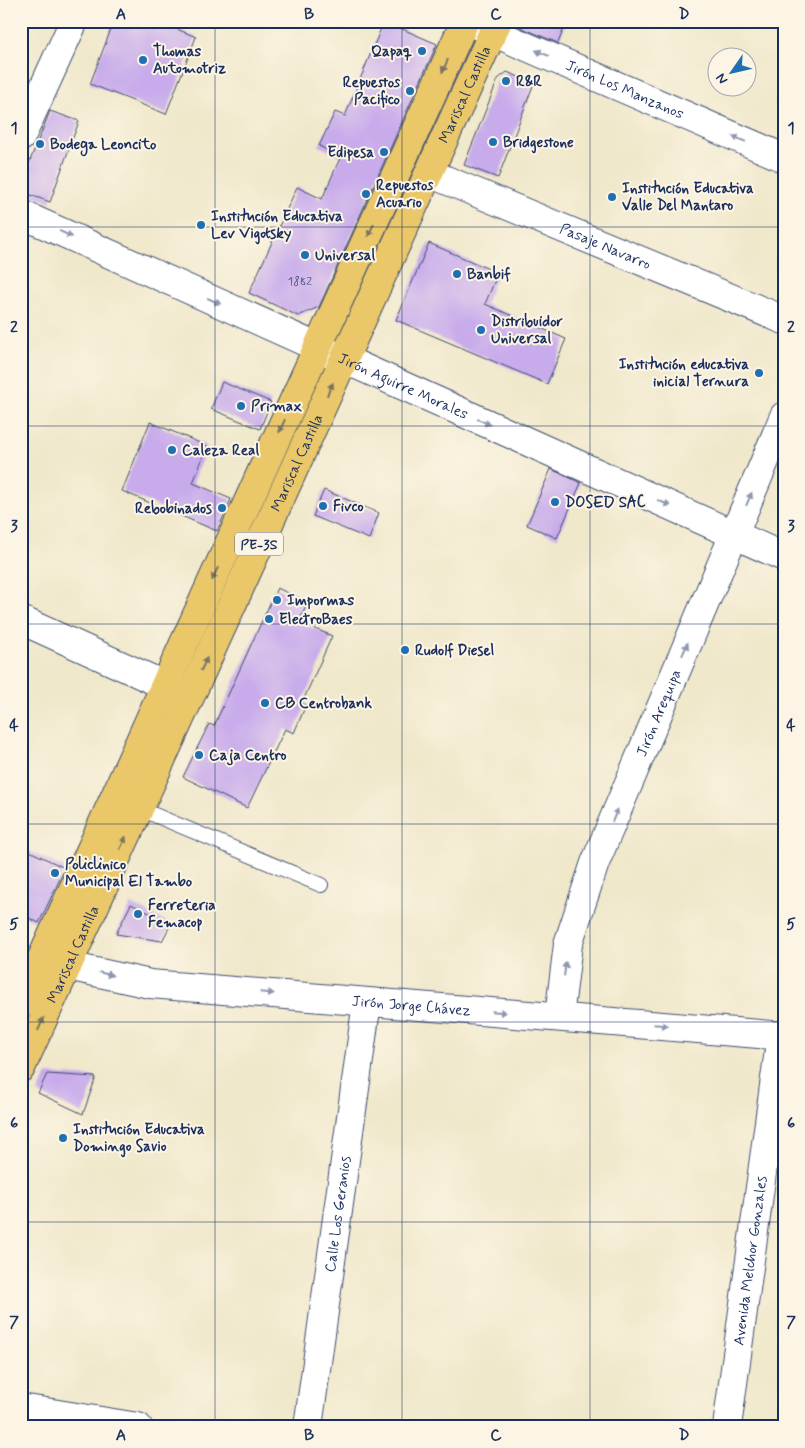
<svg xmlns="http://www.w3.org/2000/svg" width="805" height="1448" font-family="Mynerve,sans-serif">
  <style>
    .building { fill: #c8abeb }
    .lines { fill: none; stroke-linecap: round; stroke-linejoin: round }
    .service-casing { stroke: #3b4b6e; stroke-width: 16 }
    .minor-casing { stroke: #3b4b6e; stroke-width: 30 }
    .tertiary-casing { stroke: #3b4b6e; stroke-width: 30 }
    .trunk-casing { stroke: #3b4b6e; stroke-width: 30 }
    .service { stroke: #fff; stroke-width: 14 }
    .minor { stroke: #fff; stroke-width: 28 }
    .tertiary { stroke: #fff; stroke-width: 28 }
    .trunk { stroke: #eac769; stroke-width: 28 }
    .oneway { fill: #8d97ae }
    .oneway2 { fill: #787363 }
    .grid { fill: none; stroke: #1b2f5e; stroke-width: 1; stroke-opacity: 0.55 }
    .poi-dot { fill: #1f6fb2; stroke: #fcf5e5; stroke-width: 2 }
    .labels { text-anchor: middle; stroke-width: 4; stroke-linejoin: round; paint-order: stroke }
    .number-label { font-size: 12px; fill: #464e81 }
    .shield { fill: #fcf5e5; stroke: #5e6a86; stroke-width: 1 }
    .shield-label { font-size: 14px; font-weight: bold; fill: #1b2f5e }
    .poi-label { font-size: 15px; font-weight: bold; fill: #1b2f5e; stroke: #fcf5e5; text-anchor: start }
    .street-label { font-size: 15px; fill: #1b2f5e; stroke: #fcf5e5 }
    .neatline { fill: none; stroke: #1b2f5e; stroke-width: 2 }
    .grid-label { font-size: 16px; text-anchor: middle; font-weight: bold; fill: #1b2f5e }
  </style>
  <rect width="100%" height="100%" fill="#fcf5e5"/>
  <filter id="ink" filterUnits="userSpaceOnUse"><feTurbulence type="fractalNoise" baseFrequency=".02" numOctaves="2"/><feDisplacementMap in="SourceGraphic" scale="10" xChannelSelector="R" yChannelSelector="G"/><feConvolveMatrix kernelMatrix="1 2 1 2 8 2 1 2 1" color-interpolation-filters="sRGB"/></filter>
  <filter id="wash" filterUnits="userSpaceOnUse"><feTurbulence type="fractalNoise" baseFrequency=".0096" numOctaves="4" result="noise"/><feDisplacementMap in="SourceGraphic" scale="20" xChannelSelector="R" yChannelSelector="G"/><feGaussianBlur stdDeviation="1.12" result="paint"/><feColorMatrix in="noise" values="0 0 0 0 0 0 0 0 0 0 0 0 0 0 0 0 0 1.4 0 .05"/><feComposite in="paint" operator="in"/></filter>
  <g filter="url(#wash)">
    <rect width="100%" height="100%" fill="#f0e8cb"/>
    <g id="blocks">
      <path class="building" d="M114 21H158L196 37 166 114 90 84Z
        M384 21 437 44 319 307 298 316 249 293 297 187 322 199 341 156 319 146 335 112 345 116Z
        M513 21H554L565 26 558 43 515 25Z
        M507 72 534 83 498 178 464 165 498 79Z
        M50 111 79 121 50 202 28 194 23 178Z
        M429 243 498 273 485 304 566 339 547 384 396 320Z
        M222 382 271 402 260 429 211 409Z
        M150 422 207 446 193 483 231 499 217 531 122 491Z
        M551 469 581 483 557 538 527 525Z
        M324 490 379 513 369 539 313 516Z
        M277 588 308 602 299 622 332 636 302 703 306 705 294 733 285 729 247 808 183 777 209 724 214 726Z
        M21 847 65 868 39 923 21 914Z
        M131 904 171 924 162 941 116 934Z
        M47 1074 96 1077 83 1114 38 1093Z"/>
    </g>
  </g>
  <g filter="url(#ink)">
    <use href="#blocks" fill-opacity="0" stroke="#3b4b6e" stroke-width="1"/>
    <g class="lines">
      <defs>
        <path id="service" d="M138 808 321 885"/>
        <g id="minor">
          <path id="s1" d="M467 21 784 158"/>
          <path d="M21 137 74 21"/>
          <path id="s2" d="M429 173 784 320"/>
          <path id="s3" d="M21 214 784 557"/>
          <path d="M21 620 186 695"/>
          <path id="s4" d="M47 957 68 966 150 984 784 1036"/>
          <path id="s5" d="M559 1017 568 944 595 863 784 416"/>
          <path id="s6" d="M308 1427 367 1002"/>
          <path id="s7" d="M727 1427 781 1035"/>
        </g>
        <path id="tertiary" d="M21 1408 138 1427"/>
        <g id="trunk">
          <path d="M21 1004 465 21"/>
          <path id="s8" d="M21 1068 498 21"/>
        </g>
      </defs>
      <use href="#service" class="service-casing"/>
      <use href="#minor" class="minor-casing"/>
      <use href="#tertiary" class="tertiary-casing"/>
      <use href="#trunk" class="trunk-casing"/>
      <use href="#service" class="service"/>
      <use href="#minor" class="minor"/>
      <use href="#tertiary" class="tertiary"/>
      <use href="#trunk" class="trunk"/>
    </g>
    <defs><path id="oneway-solid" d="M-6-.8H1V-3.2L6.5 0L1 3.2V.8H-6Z" transform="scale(1.25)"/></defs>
    <g class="oneway">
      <use href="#oneway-solid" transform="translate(542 53) rotate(-157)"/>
      <use href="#oneway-solid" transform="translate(739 139) rotate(-157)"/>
      <use href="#oneway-solid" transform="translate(66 234) rotate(24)"/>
      <use href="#oneway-solid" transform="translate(214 301) rotate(24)"/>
      <use href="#oneway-solid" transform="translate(484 422) rotate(24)"/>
      <use href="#oneway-solid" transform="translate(749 499) rotate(-67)"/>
      <use href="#oneway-solid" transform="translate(664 503) rotate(24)"/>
      <use href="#oneway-solid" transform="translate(685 649) rotate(-67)"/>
      <use href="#oneway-solid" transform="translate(615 815) rotate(-67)"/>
      <use href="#oneway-solid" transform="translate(565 969) rotate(-83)"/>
      <use href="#oneway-solid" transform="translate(106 974) rotate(13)"/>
      <use href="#oneway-solid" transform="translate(267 993) rotate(5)"/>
      <use href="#oneway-solid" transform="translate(499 1012) rotate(5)"/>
      <use href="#oneway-solid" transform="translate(661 1025) rotate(5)"/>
    </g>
    <g class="oneway2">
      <use href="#oneway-solid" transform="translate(445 66) rotate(114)"/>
      <use href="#oneway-solid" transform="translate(371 230) rotate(114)"/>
      <use href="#oneway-solid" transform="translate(330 389) rotate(-65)"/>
      <use href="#oneway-solid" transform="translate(282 426) rotate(114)"/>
      <use href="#oneway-solid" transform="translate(215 574) rotate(114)"/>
      <use href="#oneway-solid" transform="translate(204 664) rotate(-65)"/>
      <use href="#oneway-solid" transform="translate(123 843) rotate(-66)"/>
      <use href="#oneway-solid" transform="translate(41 1024) rotate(-66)"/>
    </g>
  </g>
  <path class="grid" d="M215 21V1427M402 21V1427M590 21V1427M21 227H784M21 426H784M21 624H784M21 824H784M21 1022H784M21 1222H784"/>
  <g class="poi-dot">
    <circle cx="422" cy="51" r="5"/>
    <circle cx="143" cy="60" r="5"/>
    <circle cx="506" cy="81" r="5"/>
    <circle cx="410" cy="91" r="5"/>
    <circle cx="493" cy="142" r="5"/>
    <circle cx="40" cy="144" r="5"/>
    <circle cx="384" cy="152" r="5"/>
    <circle cx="366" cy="194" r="5"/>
    <circle cx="612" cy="197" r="5"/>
    <circle cx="201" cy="225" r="5"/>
    <circle cx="305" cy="255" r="5"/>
    <circle cx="457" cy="274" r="5"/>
    <circle cx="481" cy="330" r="5"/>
    <circle cx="759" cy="373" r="5"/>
    <circle cx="241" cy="406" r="5"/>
    <circle cx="172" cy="450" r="5"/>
    <circle cx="555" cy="502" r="5"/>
    <circle cx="323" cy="506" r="5"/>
    <circle cx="222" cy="508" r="5"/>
    <circle cx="277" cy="600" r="5"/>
    <circle cx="269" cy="619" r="5"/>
    <circle cx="405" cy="650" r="5"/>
    <circle cx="265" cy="703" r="5"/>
    <circle cx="199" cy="755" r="5"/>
    <circle cx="55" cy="873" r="5"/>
    <circle cx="138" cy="914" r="5"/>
    <circle cx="63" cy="1138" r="5"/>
  </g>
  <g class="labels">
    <g class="number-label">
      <text x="300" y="285">1882</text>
    </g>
    <rect class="shield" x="235" y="532.5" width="48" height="23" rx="4"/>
    <g class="shield-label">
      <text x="259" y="549">PE-3S</text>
    </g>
    <g class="poi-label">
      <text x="153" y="56">Thomas<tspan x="153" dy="17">Automotriz</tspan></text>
      <text x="412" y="56" text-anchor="end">Qapaq</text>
      <text x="516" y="86">R&amp;R</text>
      <text x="400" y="87" text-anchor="end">Repuestos<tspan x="400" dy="17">Pacifico</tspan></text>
      <text x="503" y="147">Bridgestone</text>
      <text x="50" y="149">Bodega Leoncito</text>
      <text x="374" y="157" text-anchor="end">Edipesa</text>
      <text x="376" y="190">Repuestos<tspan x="376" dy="17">Acuario</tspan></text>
      <text x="622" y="193">Institución Educativa<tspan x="622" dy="17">Valle Del Mantaro</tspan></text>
      <text x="211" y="221">Institución Educativa<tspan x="211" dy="17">Lev Vigotsky</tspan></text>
      <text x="315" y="260">Universal</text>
      <text x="467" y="279">Banbif</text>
      <text x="491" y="326">Distribuidor<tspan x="491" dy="17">Universal</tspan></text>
      <text x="749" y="369" text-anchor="end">Institución educativa<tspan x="749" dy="17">inicial Ternura</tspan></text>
      <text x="251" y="411">Primax</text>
      <text x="182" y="455">Caleza Real</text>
      <text x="565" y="507">DOSED SAC</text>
      <text x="333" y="511">Fivco</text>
      <text x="212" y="513" text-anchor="end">Rebobinados</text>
      <text x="287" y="605">Impormas</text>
      <text x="279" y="624">ElectroBaes</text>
      <text x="415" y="655">Rudolf Diesel</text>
      <text x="275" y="708">CB Centrobank</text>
      <text x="209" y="760">Caja Centro</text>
      <text x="65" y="869">Policlinico<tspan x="65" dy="17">Municipal El Tambo</tspan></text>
      <text x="148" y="910">Ferreteria<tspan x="148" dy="17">Femacop</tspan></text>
      <text x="73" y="1134">Institución Educativa<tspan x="73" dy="17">Domingo Savio</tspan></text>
    </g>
    <g class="street-label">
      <text dy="5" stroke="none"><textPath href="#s1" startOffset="172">Jirón Los Manzanos</textPath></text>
      <text dy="5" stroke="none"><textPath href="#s8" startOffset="1070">Mariscal Castilla</textPath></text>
      <text dy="5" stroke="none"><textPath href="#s2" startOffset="191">Pasaje Navarro</textPath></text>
      <text dy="5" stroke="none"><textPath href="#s3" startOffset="419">Jirón Aguirre Morales</textPath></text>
      <text dy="5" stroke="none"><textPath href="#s8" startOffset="665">Mariscal Castilla</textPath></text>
      <text dy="5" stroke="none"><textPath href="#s5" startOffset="322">Jirón Arequipa</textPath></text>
      <text dy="5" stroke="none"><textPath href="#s8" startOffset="125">Mariscal Castilla</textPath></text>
      <text dy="5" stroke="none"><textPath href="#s4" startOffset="369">Jirón Jorge Chávez</textPath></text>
      <text dy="5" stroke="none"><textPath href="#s6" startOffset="215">Calle Los Geranios</textPath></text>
      <text dy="5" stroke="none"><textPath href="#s7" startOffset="168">Avenida Melchor Gonzales</textPath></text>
    </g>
  </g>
  <rect width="805" height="1448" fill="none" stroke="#fcf5e5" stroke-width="55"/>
  <g transform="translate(732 72) rotate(236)"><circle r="24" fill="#fcf5e5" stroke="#a2a6af"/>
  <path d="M0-4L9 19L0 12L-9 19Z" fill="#1f6fb2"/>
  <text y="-8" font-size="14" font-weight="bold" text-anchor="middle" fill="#1b2f5e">N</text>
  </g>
  <rect x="28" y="28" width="750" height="1392" class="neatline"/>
  <g class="grid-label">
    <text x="121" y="19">A</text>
    <text x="309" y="19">B</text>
    <text x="496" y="19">C</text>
    <text x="684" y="19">D</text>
    <text x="14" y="133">1</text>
    <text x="791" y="133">1</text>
    <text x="14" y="332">2</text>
    <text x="791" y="332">2</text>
    <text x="14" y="531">3</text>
    <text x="791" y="531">3</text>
    <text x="14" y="730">4</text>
    <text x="791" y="730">4</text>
    <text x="14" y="929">5</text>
    <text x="791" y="929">5</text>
    <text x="14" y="1128">6</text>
    <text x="791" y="1128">6</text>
    <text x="14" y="1327">7</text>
    <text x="791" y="1327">7</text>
    <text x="121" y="1440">A</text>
    <text x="309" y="1440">B</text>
    <text x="496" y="1440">C</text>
    <text x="684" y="1440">D</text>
  </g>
</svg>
